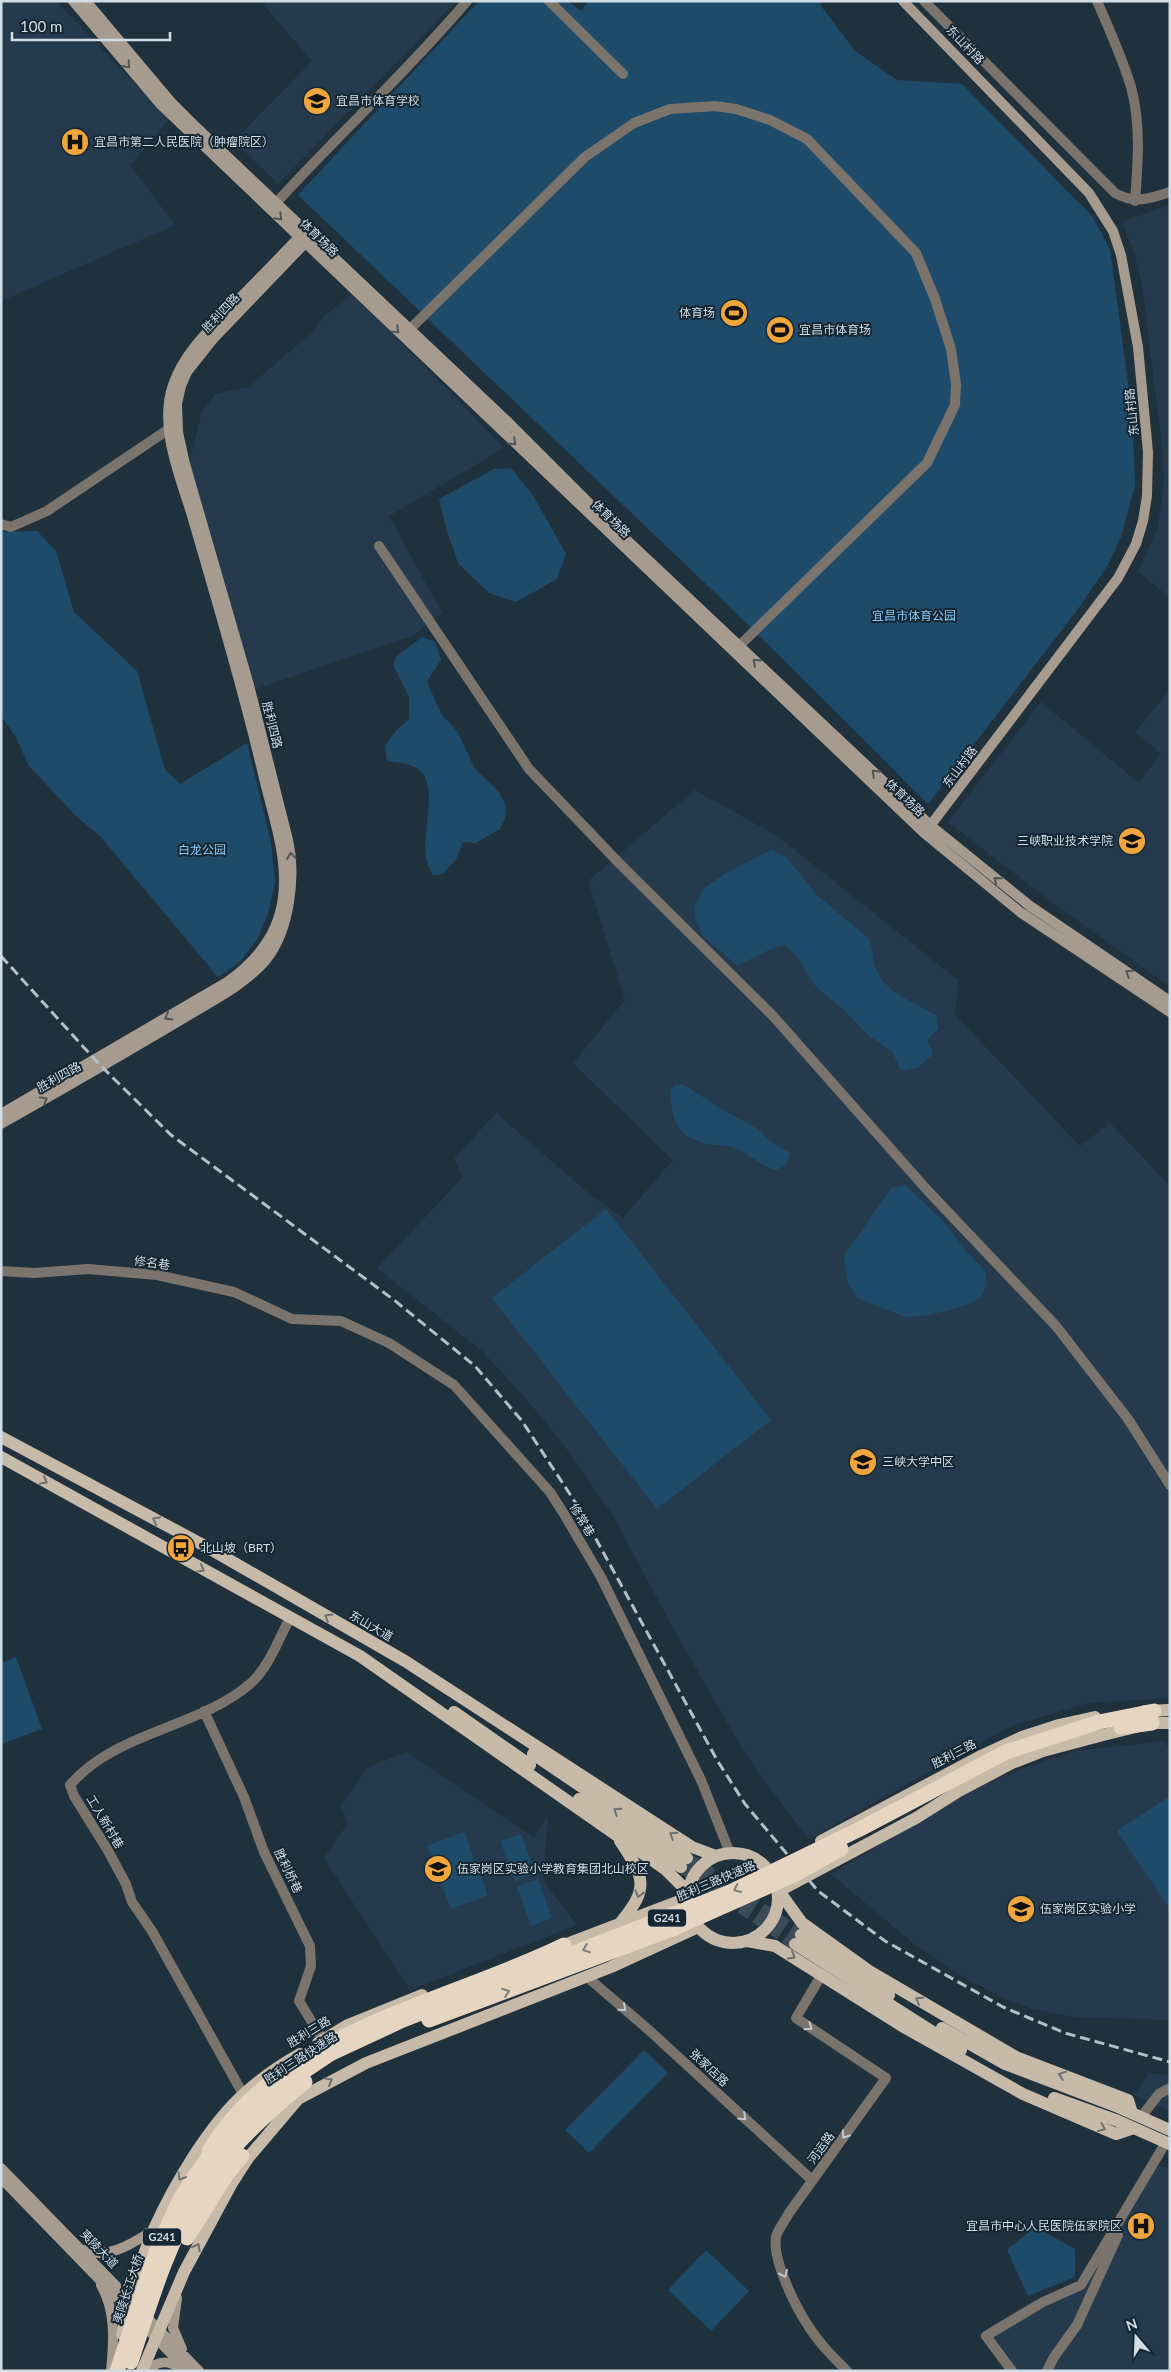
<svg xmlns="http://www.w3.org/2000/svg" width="1171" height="2372" font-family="Lato,'Noto Sans SC',sans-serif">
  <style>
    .built { fill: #253b4d }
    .green { fill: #1f4b6a }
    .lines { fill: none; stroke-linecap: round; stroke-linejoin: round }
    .primary-tunnel { stroke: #3b4b57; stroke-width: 12; stroke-dasharray: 12 6; stroke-linecap: butt }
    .street { stroke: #7b746c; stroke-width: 10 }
    .secondary { stroke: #a69b8e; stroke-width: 10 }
    .primary { stroke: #c8baa9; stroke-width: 12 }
    .highway { stroke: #e6d5c1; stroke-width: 15 }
    .rail { stroke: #b4c0c9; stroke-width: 3; stroke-dasharray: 10 5; stroke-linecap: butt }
    .highway-bridge { stroke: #e6d5c1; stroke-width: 15 }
    .oneway { stroke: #505558 }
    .oneway2 { stroke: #6f706e }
    .oneway3 { stroke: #7e7e7a }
    .oneway4 { stroke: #c1c8ce }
    .labels { text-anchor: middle; stroke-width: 4; stroke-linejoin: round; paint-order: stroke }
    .shield { fill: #162734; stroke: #9aa6b1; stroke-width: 1 }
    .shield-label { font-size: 11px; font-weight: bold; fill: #d2dde6 }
    .street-label { font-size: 12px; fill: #d2dde6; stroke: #162734 }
    .poi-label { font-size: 12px; fill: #d2dde6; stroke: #162734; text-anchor: start }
    .park-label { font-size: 12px; fill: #8ac9f9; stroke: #162734 }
  </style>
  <rect width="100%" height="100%" fill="#20313e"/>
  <path class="built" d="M1 1H56L169 119 130 165 175 225 1 301Z
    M270 1H457L278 184 234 141 312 61 264 5Z
    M1170 205V598L1138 571 1158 527 1164 480 1162 446 1142 284 1134 251 1122 222Z
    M353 293 504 448 389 516 442 613 412 636 256 689 189 463 202 412 215 394 248 387 314 331 322 318Z
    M1170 690V987L1048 899 948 822 1041 702 1139 783 1161 753 1135 732Z
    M695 790 777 836 958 980 955 1015 1080 1146 1110 1123 1170 1186V1698L1089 1703 1013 1725 809 1839 770 1789 739 1743 673 1628 614 1517 561 1441 521 1393 482 1351 377 1268 463 1177 454 1159 496 1113 593 1197 623 1218 673 1160 573 1063 625 1000 588 881Z
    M1163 1741 1170 1749V2020L1072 2017 1033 2009 1009 2001 958 1974 914 1944 831 1874 962 1795 1001 1777 1044 1761 1077 1751Z
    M407 1752 534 1838 548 1816 543 1881 577 1925 410 1990 324 1858 348 1823 341 1806 368 1767Z
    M1149 2073 1170 2076V2111L1134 2095Z
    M1148 2162 1170 2169V2371H1007L978 2334 1030 2302 1079 2283Z"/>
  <path class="green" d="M479 1H568L581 11 588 1H820L821 6 855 51 897 80 962 84 1092 216 1110 249 1132 412 1135 485 1121 537 1108 565 1078 609 928 804 729 606 298 195Z
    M511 468 534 497 566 554 557 579 516 602 489 593 458 563 447 531 439 499 494 469Z
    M37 531 56 551 74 612 137 671 165 770 180 784 247 743 271 842 275 882 269 911 258 938 240 962 218 977 100 836 78 818 29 766 16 737 1 716V532Z
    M422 637 435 642 441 660 427 681 436 703 443 716 457 731 475 769 497 790 506 805 505 819 500 829 476 843 463 842 456 859 443 874 433 875C431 871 428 866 427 861 420 837 439 787 420 771 411 763 399 763 387 761L385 746 396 731 409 719V697L393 665 397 656Z
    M771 850 786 857 817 895 869 939C873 948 872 953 874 962 879 990 914 1003 936 1015L938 1029 927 1040 933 1054 919 1067 901 1071 892 1051 869 1036 842 1008 816 987 798 958 786 945C768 947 754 960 736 965L702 935 696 921 694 906 704 888 728 872Z
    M683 1084 721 1109 758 1129 771 1142 790 1153 786 1165 776 1170C760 1166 748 1152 732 1147 722 1144 710 1146 701 1142 674 1134 672 1115 670 1090L675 1085Z
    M905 1185 942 1220 968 1253 985 1270 987 1284 981 1297 969 1304 949 1310 929 1315 905 1317 857 1298 847 1281 844 1256 891 1188Z
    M606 1209 771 1420 657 1509 492 1298Z
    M16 1657 42 1729 2 1744 1 1663Z
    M1170 1796V1909L1117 1831Z
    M464 1832 488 1895 451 1909 427 1846Z
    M521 1834 535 1873 515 1881 500 1841Z
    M538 1879 552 1918 531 1926 517 1887Z
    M644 2050 668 2073 589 2153 565 2130Z
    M1035 2227 1075 2249V2277L1028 2296 1007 2250Z
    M706 2250 749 2291 711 2331 668 2290Z"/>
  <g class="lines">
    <path class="primary-tunnel" d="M687 1858 801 1935
      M681 1867 795 1944"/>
    <path class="street" d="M549 1 623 74
      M924 1 1115 193C1134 204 1149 199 1170 192
      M1097 1C1109 29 1122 57 1131 87 1141 123 1138 163 1135 201
      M277 202C339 134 407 72 467 1
      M410 329 585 157 634 123 670 109 715 106 736 109 770 120 807 139 916 253 935 299 951 349 956 384 955 405 927 463 739 646
      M1 524 11 527 47 511 169 429
      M379 546 529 769 620 864 773 1016 928 1191 1056 1326 1128 1419 1170 1485
      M1 1271 34 1273 88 1269 157 1275 234 1292 292 1319 341 1321 389 1343 454 1385 550 1492 564 1514 601 1577 701 1780 730 1853
      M204 1711 244 1797 264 1852 310 1946 311 1966 299 2001 323 2040
      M822 1974 796 2018 886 2078 789 2213C785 2221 778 2229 776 2237 772 2260 796 2308 809 2327 819 2343 833 2357 847 2371
      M586 1976 650 2031 812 2180
      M243 2094 152 1931 132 1902 126 1884 107 1849 74 1796 70 1785C116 1731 200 1728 251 1683 269 1667 279 1638 290 1618
      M1141 2117 1159 2094 1170 2088
      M1012 2371 986 2336 1043 2302 1081 2285 1166 2142
      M1047 2371 1054 2357 1077 2325 1118 2235"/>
    <path class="secondary" d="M73 1 161 105 924 833 1020 912 1170 1012
      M86 1 171 102 195 126 508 422 614 528 931 826 1030 906 1170 1001
      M903 1 1089 193 1113 231 1121 255 1138 347 1148 452 1147 496 1143 521 1136 544 1118 578 927 830
      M1 1114 227 982C261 958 283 928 284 884 285 849 272 812 264 778 243 690 218 605 193 519 181 478 158 428 173 385 184 352 213 326 236 302 259 279 281 256 303 233
      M1 1124C61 1090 120 1056 179 1021 208 1003 244 986 266 960 290 930 296 876 288 840L249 685 185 464 178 432 177 404 181 386 187 372 214 338 310 238
      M1 2168 199 2371
      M1 2178 188 2371
      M84 2250C109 2260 133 2243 154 2230
      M101 2285C116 2311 114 2341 111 2371
      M177 2298 173 2328 182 2349
      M148 2371C158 2360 168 2360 180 2368"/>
    <path class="primary" d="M1 1437 205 1546 405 1661 692 1847 716 1856
      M1 1457 360 1656 665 1869 688 1892
      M1145 1711 1170 1710
      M454 1712 530 1765
      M533 1754 687 1858
      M579 1799 681 1867
      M620 1841C644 1877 650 1887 621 1922
      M821 1841 979 1757 1022 1737 1059 1725 1095 1717
      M688 1898a45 45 0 1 1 90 0a45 45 0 1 1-90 0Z
      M801 1935 889 1995
      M747 1941 775 1946 902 2026 1023 2094 1116 2134 1134 2128
      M795 1944 961 2050
      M556 1948 687 1898
      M942 2028 1005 2064 1118 2107 1170 2130
      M318 2043 348 2025 422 1995
      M1054 2098 1118 2121 1170 2144
      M1132 2113 1128 2100 1016 2057 869 1971 802 1923 779 1891 916 1818 959 1791 1012 1763 1043 1751 1103 1735 1152 1723H1170
      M122 2334C132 2299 139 2262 154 2229 174 2185 209 2125 245 2093 262 2078 280 2065 300 2054
      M142 2371 184 2272 232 2183 248 2158 298 2099 366 2063 611 1967 698 1927"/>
    <path class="highway" d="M1099 1722 1154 1711
      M1121 1727 1152 1723
      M209 2151C280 2031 448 2002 564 1945"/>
    <path class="rail" d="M1 956 98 1063 171 1135 394 1300 475 1366 522 1421 579 1508 717 1760 745 1804 818 1891 885 1941 1003 2007 1065 2033 1170 2062"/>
    <path class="highway-bridge" d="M429 2020 675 1928 796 1874 841 1849
      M187 2238 227 2174 242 2156
      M131 2362C150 2304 167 2244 200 2192 225 2151 268 2112 305 2082
      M117 2371 157 2249 179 2201 194 2177 216 2147 241 2122 271 2095 302 2073 330 2054 403 2020 730 1892 860 1829 1006 1752 1099 1722"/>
  </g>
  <defs><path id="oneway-chevron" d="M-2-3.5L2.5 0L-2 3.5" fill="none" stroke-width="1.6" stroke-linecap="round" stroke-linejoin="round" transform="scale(1.25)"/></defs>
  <g class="oneway">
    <use href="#oneway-chevron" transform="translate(127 65) rotate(49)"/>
    <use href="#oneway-chevron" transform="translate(279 217) rotate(45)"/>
    <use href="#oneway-chevron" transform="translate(396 330) rotate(44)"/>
    <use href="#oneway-chevron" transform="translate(513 442) rotate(44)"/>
    <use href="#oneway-chevron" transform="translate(756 662) rotate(-137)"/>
    <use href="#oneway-chevron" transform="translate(875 773) rotate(-136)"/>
    <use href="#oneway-chevron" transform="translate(291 856) rotate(-97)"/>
    <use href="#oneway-chevron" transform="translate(997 880) rotate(-141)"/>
    <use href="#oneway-chevron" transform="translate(1129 973) rotate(-146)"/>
    <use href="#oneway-chevron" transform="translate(168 1017) rotate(150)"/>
    <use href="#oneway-chevron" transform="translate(44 1100) rotate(-29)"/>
  </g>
  <g class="oneway2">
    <use href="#oneway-chevron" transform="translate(44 1481) rotate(29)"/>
    <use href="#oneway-chevron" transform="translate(156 1520) rotate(-152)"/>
    <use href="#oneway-chevron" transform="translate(201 1569) rotate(29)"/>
    <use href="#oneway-chevron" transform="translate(328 1617) rotate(-150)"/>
    <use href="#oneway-chevron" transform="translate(617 1811) rotate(-146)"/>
    <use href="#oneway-chevron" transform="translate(673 1835) rotate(-147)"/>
    <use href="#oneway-chevron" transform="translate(639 1894) rotate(104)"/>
    <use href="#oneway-chevron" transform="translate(792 1956) rotate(30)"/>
    <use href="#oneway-chevron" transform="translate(919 2000) rotate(-150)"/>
    <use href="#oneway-chevron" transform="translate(1062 2075) rotate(-159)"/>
    <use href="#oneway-chevron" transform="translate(329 2081) rotate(-29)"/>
    <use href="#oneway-chevron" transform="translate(1102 2128) rotate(24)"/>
    <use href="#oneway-chevron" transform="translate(181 2177) rotate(121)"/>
    <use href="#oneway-chevron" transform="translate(197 2247) rotate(-62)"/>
  </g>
  <g class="oneway3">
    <use href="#oneway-chevron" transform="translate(737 1889) rotate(155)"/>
    <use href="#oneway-chevron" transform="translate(586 1949) rotate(159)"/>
    <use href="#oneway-chevron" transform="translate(506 1992) rotate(-20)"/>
  </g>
  <g class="oneway4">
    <use href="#oneway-chevron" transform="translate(623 2008) rotate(41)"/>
    <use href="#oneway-chevron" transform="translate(809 2027) rotate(34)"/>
    <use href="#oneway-chevron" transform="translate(743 2117) rotate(43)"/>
    <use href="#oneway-chevron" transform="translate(845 2135) rotate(126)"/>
    <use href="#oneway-chevron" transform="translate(784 2274) rotate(66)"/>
  </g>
  <defs>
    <symbol id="school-disc" viewBox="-11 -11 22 22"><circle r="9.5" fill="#efa73d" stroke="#162734"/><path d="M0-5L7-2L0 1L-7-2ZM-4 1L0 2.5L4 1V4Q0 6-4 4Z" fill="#111"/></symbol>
    <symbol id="hospital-disc" viewBox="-11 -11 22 22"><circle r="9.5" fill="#efa73d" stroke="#162734"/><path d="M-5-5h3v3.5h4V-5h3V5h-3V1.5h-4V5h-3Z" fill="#111"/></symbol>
    <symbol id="stadium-disc" viewBox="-11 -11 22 22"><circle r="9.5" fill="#efa73d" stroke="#162734"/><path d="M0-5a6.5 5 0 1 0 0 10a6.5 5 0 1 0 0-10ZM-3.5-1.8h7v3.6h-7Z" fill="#111"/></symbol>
    <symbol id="university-disc" viewBox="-11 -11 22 22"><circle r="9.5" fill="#efa73d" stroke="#162734"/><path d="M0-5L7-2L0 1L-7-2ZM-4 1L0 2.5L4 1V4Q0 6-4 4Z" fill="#111"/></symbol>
    <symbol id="bus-disc" viewBox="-11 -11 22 22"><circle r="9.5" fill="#efa73d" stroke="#162734"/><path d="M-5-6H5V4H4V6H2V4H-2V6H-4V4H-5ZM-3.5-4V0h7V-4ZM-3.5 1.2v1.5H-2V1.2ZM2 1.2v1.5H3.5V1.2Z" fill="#111"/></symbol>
  </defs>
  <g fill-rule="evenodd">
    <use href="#school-disc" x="301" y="85" width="32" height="32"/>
    <use href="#hospital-disc" x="59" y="126" width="32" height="32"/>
    <use href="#stadium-disc" x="718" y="297" width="32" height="32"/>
    <use href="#stadium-disc" x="764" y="314" width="32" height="32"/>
    <use href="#university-disc" x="1116" y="825" width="32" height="32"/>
    <use href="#school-disc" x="847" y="1446" width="32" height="32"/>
    <use href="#bus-disc" x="165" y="1532" width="32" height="32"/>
    <use href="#school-disc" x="422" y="1853" width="32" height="32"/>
    <use href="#school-disc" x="1005" y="1893" width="32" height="32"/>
    <use href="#hospital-disc" x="1125" y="2210" width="32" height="32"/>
  </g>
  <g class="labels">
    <g class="shield">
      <rect x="648" y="1909.5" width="38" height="17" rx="4"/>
      <rect x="143" y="2228.5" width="38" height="17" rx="4"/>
    </g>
    <g class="shield-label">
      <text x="667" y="1922">G241</text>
      <text x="162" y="2241">G241</text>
    </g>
    <g class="street-label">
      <text transform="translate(965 45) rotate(46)" y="4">东山村路</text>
      <text transform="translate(319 238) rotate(44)" y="4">体育场路</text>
      <text transform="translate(221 313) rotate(-47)" y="4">胜利四路</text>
      <text transform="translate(1132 412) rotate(-96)" y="4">东山村路</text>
      <text transform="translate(611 519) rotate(44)" y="4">体育场路</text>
      <text transform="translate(272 725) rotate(76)" y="4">胜利四路</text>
      <text transform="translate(960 767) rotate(-53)" y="4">东山村路</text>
      <text transform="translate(905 798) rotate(43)" y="4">体育场路</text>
      <text transform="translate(59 1077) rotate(-29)" y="4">胜利四路</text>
      <text transform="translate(152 1263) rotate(8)" y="4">修名巷</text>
      <text transform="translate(582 1520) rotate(59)" y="4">修常巷</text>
      <text transform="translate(371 1626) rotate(30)" y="4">东山大道</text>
      <text transform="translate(954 1754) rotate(-27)" y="4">胜利三路</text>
      <text transform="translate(105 1822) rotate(59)" y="4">工人新村巷</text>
      <text transform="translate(288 1871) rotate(64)" y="4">胜利桥巷</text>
      <text transform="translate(716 1881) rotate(-23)" y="4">胜利三路快速路</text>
      <text transform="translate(309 2032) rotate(-31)" y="4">胜利三路</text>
      <text transform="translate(301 2058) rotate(-33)" y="4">胜利三路快速路</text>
      <text transform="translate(709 2068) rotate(43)" y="4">张家店路</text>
      <text transform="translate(821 2148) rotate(-54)" y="4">河运路</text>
      <text transform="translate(99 2249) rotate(46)" y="4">夷陵大道</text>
      <text transform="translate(128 2289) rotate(-72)" y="4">夷陵长江大桥</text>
    </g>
    <g class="poi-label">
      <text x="336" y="105">宜昌市体育学校</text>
      <text x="94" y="146">宜昌市第二人民医院（肿瘤院区）</text>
      <text x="715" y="317" text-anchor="end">体育场</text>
      <text x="799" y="334">宜昌市体育场</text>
      <text x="1113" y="845" text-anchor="end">三峡职业技术学院</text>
      <text x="882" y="1466">三峡大学中区</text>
      <text x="200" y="1552">北山坡（BRT）</text>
      <text x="457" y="1873">伍家岗区实验小学教育集团北山校区</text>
      <text x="1040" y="1913">伍家岗区实验小学</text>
      <text x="1122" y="2230" text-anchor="end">宜昌市中心人民医院伍家院区</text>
    </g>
    <g class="park-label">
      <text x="914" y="620">宜昌市体育公园</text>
      <text x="202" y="854">白龙公园</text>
    </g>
  </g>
  <rect width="1171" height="2372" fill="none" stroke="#d2dde6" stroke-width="5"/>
  <g transform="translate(1136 2337) rotate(341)" stroke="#162734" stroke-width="4" paint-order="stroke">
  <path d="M0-4L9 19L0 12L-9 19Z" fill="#d2dde6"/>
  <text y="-8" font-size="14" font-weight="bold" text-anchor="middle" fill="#d2dde6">N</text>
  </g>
  <path d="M12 32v8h158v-8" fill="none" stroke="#d2dde6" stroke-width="2.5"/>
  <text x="20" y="32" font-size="15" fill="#d2dde6" stroke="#162734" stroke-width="4" paint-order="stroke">100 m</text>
</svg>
